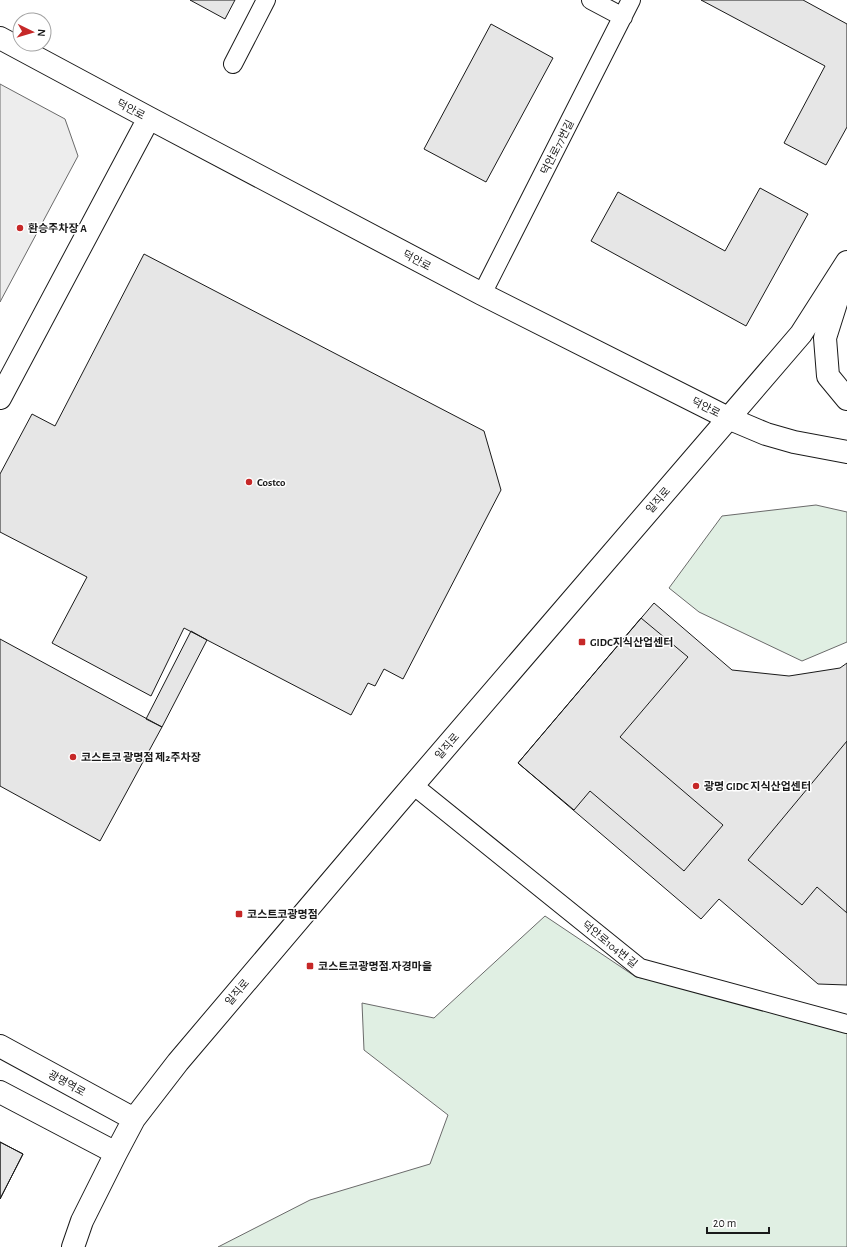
<svg xmlns="http://www.w3.org/2000/svg" width="847" height="1247" font-family="'Alegreya Sans','Noto Sans KR',sans-serif">
  <style>
    .green { fill: #e0efe3; stroke: #6a6a6a }
    .parking { fill: #ededed; stroke: #6a6a6a }
    .building { fill: #e6e6e6; stroke: #1a1a1a }
    .lines { fill: none; stroke-linecap: round; stroke-linejoin: round }
    .street-casing { stroke: #1a1a1a; stroke-width: 20 }
    .secondary-casing { stroke: #1a1a1a; stroke-width: 24 }
    .street { stroke: #fff; stroke-width: 18 }
    .secondary { stroke: #fff; stroke-width: 22 }
    .poi-dot { fill: #c62828; stroke: #fff; stroke-width: 1.5 }
    .labels { text-anchor: middle; stroke-width: 3; stroke-linejoin: round; paint-order: stroke }
    .street-label { font-size: 11px; fill: #1a1a1a; stroke: #fff }
    .poi-label { font-size: 11px; font-weight: bold; fill: #1a1a1a; stroke: #fff; text-anchor: start }
  </style>
  <rect width="100%" height="100%" fill="#fff"/>
  <path class="green" d="M816 505 847 512V642L802 661 699 612 669 588 722 516Z
    M545 916 636 977 820 1010 847 1032V1247H218L310 1200 430 1164 448 1115 364 1050 362 1003 434 1018Z"/>
  <path class="parking" d="M0 84 65 119 78 156 0 302Z"/>
  <path class="building" d="M190 0H235L225 19Z
    M701 0H803L847 24V127L826 165 784 143 825 66Z
    M491 24 553 58 486 182 424 149Z
    M760 188 808 214 746 326 591 241 618 192 725 251Z
    M144 254 484 431 501 490 403 679 384 669 375 686 368 683 351 715 184 628 151 696 52 643 87 577 0 532V474L32 414 55 426Z
    M654 603 732 670 789 676 840 668 847 663V985L818 984 719 899 701 919 518 763Z
    M641 618 688 657 620 737 723 825 684 871 590 791 574 810 518 763Z
    M191 631 207 640 162 727 146 719Z
    M0 639 162 727 100 841 0 786Z
    M847 741V913L817 887 802 905 748 860Z
    M0 1142 23 1154 0 1199Z
    M0 1142 23 1154 0 1199Z"/>
  <g class="lines">
    <defs>
      <path id="street" d="M591 0 623 17
        M233 64 266 0
        M482 294 631 0
        M413 785 640 968 847 1024"/>
      <path id="secondary" d="M0 38 149 118 482 294 728 418 766 434 794 442 847 452
        M842 284 825 338 828 376 847 399
        M0 398 149 118
        M0 1046 134 1119
        M0 1092 116 1153
        M73 1247 82 1221 116 1153 134 1119 178 1062 396 805 801 334 847 262"/>
    </defs>
    <use href="#street" class="street-casing"/>
    <use href="#secondary" class="secondary-casing"/>
    <use href="#street" class="street"/>
    <use href="#secondary" class="secondary"/>
  </g>
  <g class="poi-dot">
    <circle cx="20" cy="228" r="4"/>
    <circle cx="249" cy="482" r="4"/>
    <rect x="578" y="638" width="8" height="8" rx="2"/>
    <circle cx="73" cy="757" r="4"/>
    <circle cx="696" cy="786" r="4"/>
    <rect x="235" y="910" width="8" height="8" rx="2"/>
    <rect x="306" y="962" width="8" height="8" rx="2"/>
  </g>
  <g class="labels">
    <g class="street-label">
      <text transform="translate(131 109) rotate(28)" y="4">덕안로</text>
      <text transform="translate(557 147) rotate(-63)" y="4">덕안로77번길</text>
      <text transform="translate(417 260) rotate(28)" y="4">덕안로</text>
      <text transform="translate(706 407) rotate(27)" y="4">덕안로</text>
      <text transform="translate(658 500) rotate(-49)" y="4">일직로</text>
      <text transform="translate(447 746) rotate(-49)" y="4">일직로</text>
      <text transform="translate(610 944) rotate(39)" y="4">덕안로104번 길</text>
      <text transform="translate(237 992) rotate(-50)" y="4">일직로</text>
      <text transform="translate(67 1083) rotate(29)" y="4">광명역로</text>
    </g>
    <g class="poi-label">
      <text x="28" y="232">환승주차장 A</text>
      <text x="257" y="486">Costco</text>
      <text x="590" y="646">GIDC지식산업센터</text>
      <text x="81" y="761">코스트코 광명점 제2주차장</text>
      <text x="704" y="790">광명 GIDC 지식산업센터</text>
      <text x="247" y="918">코스트코광명점</text>
      <text x="318" y="970">코스트코광명점.자경마을</text>
    </g>
  </g>
  <g transform="translate(32 32) rotate(95)"><circle r="19" fill="#ffffff" stroke="#a3a3a3"/>
  <path d="M0-3L7 15L0 10L-7 15Z" fill="#c62828"/>
  <text y="-6" font-size="11" font-weight="bold" text-anchor="middle" fill="#1a1a1a">N</text>
  </g>
  <path d="M707 1227v6h62v-6" fill="none" stroke="#1a1a1a" stroke-width="2"/>
  <text x="713" y="1227" font-size="12" fill="#1a1a1a" stroke="#ffffff" stroke-width="3" paint-order="stroke">20 m</text>
</svg>
